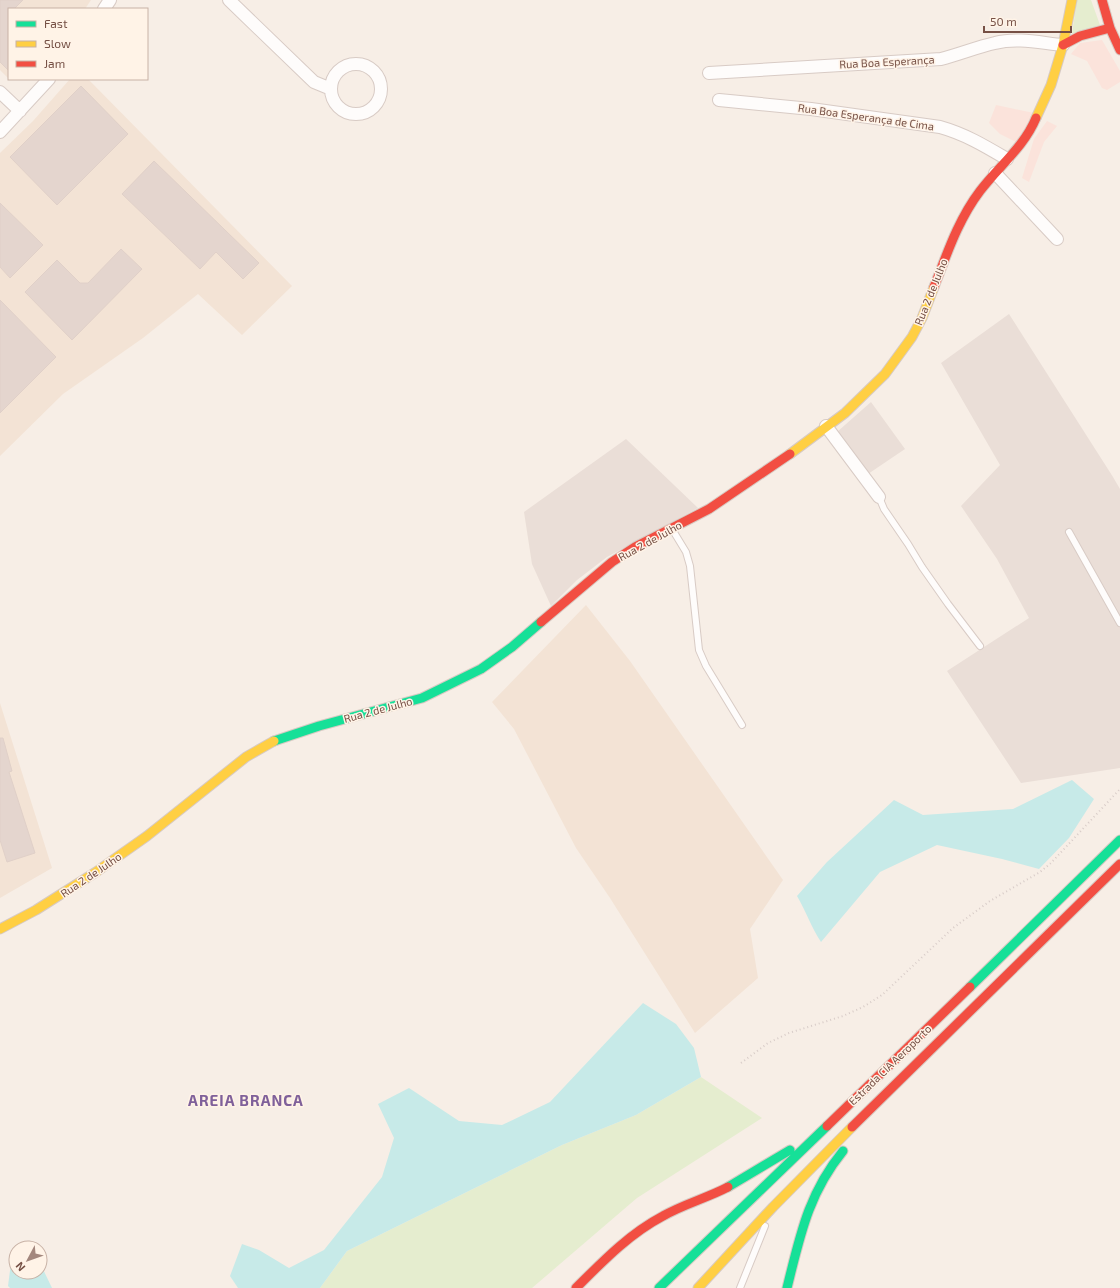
<svg xmlns="http://www.w3.org/2000/svg" width="1120" height="1288" font-family="'Exo 2',sans-serif">
  <style>
    .residential { fill: #f3e3d5 }
    .commercial { fill: #fbe3db }
    .industrial { fill: #eaded7 }
    .green { fill: #e5edcf }
    .water { fill: #c7eae8 }
    .building { fill: #e4d5ce; stroke: #e0d0c8 }
    .lines { fill: none; stroke-linecap: round; stroke-linejoin: round }
    .lane-casing { stroke: #d8cbc5; stroke-width: 8 }
    .street-casing { stroke: #d8cbc5; stroke-width: 14 }
    .fast-casing { stroke: #d7cac3; stroke-width: 11 }
    .slow-casing { stroke: #d7cac3; stroke-width: 11 }
    .jam-casing { stroke: #d7cac3; stroke-width: 11 }
    .path { stroke: #d8ccc8; stroke-width: 2; stroke-dasharray: 1 3; stroke-linecap: butt }
    .lane { stroke: #fefcfb; stroke-width: 6 }
    .street { stroke: #fefcfb; stroke-width: 12 }
    .fast { stroke: #16e098; stroke-width: 9 }
    .slow { stroke: #ffcf43; stroke-width: 9 }
    .jam { stroke: #f24e42; stroke-width: 9 }
    .labels { text-anchor: middle; stroke-width: 3; stroke-linejoin: round; paint-order: stroke }
    .street-label { font-size: 11px; fill: #765045; stroke: #fff3e7 }
    .district-label { font-size: 15px; font-weight: bold; letter-spacing: 1px; fill: #7f609a; stroke: #fff3e7 }
  </style>
  <rect width="100%" height="100%" fill="#f7eee6"/>
  <path class="residential" d="M0 0H91L85 9H9V79L0 70Z
    M70 79H88L292 286 242 335 198 294 143 338 63 394 0 456V153L33 121Z
    M586 605 630 661 783 880 750 929 758 978 695 1033 610 898 576 848 514 729 492 702Z
    M0 703 52 868 0 898Z"/>
  <path class="commercial" d="M1102 40 1120 71V82L1107 90 1102 88 1087 61 1071 54 1080 43Z
    M996 105 1034 113 1016 142 1000 134 989 123Z
    M1047 121 1057 126 1044 142 1029 182 1022 178 1034 139Z"/>
  <path class="industrial" d="M1009 314 1113 477 1120 489V768L1021 783 947 671 1029 618 997 559 961 506 1000 465 941 363Z
    M871 402 905 449 868 474 837 432Z
    M626 439 698 508 607 557 577 580 551 606 532 564 524 512Z"/>
  <path class="green" d="M1077 0H1091L1100 25 1072 34Z
    M701 1077 762 1118 637 1198 532 1288H320L347 1251 562 1145 636 1115Z"/>
  <path class="water" d="M1072 780 1094 799 1069 838 1039 869 1002 859 937 845 880 872 821 942C811 927 806 911 797 896L827 862 894 800 923 815 1013 809Z
    M643 1003 676 1024 694 1048 701 1077 636 1115 562 1145 347 1251 320 1288H238L230 1276 242 1244 259 1250 289 1268 324 1250 382 1177 394 1138 378 1104 409 1088 459 1121 502 1125 550 1102Z
    M16 1251V1272H40V1263L52 1288H10L8 1286 12 1255Z"/>
  <path class="building" d="M0 0H23L14 9H9V71L0 62Z
    M81 86 128 134 57 205 10 157Z
    M154 161 259 263 243 279 216 252 200 269 122 194Z
    M0 203 43 245 10 278 0 267Z
    M121 249 142 269 72 340 25 292 57 260 80 283H88Z
    M0 300 56 357 0 413Z
    M0 738H3L12 771 9 772 35 853 7 862 0 840Z"/>
  <g class="lines">
    <defs>
      <path id="lane" d="M879 497 884 509 908 544 922 567 948 604 980 646
        M672 529 686 552 690 566 699 650 706 666 742 725
        M1069 532 1120 623
        M740 1288 765 1226"/>
      <path id="street" d="M229 0 314 82 331 89
        M104 9 110 0
        M331 89a25 25 0 1 1 50 0a25 25 0 1 1-50 0Z
        M709 73 941 59C960 54 977 47 995 43 1017 37 1041 43 1063 45
        M0 92 20 111
        M719 100 811 109 940 127C965 134 985 146 1007 159
        M0 132 49 79
        M995 173 1057 239
        M826 426 879 497"/>
      <path id="fast" d="M274 741 319 726 422 698 481 669 512 647 541 622
        M970 987 1120 840
        M728 1187 790 1150
        M659 1288 827 1126
        M787 1288C800 1236 808 1194 843 1151"/>
      <path id="slow" d="M1036 118 1051 85 1063 45 1072 0
        M790 454 845 413 885 374 912 337 922 318 934 287
        M0 929 36 910 96 872 147 836 246 757 274 741
        M698 1288 773 1207 852 1127"/>
      <path id="jam" d="M1102 0 1110 28 1120 50
        M1063 45 1080 36 1110 28
        M934 287C947 254 958 220 980 191 999 166 1024 147 1036 118
        M541 622 612 562 635 547 709 509 790 454
        M827 1126 970 987
        M852 1127 1120 864
        M576 1288C603 1261 629 1234 663 1216 684 1204 707 1198 728 1187"/>
    </defs>
    <use href="#lane" class="lane-casing"/>
    <use href="#street" class="street-casing"/>
    <use href="#fast" class="fast-casing"/>
    <use href="#slow" class="slow-casing"/>
    <use href="#jam" class="jam-casing"/>
    <path class="path" d="M741 1063 768 1043 789 1033 843 1016 863 1007 882 995 953 928 990 901 1040 872 1051 863 1120 789"/>
    <use href="#lane" class="lane"/>
    <use href="#street" class="street"/>
    <use href="#fast" class="fast"/>
    <use href="#slow" class="slow"/>
    <use href="#jam" class="jam"/>
  </g>
  <g class="labels">
    <g class="street-label">
      <text transform="translate(887 62) rotate(-3)" y="4">Rua Boa Esperança</text>
      <text transform="translate(866 117) rotate(8)" y="4">Rua Boa Esperança de Cima</text>
      <text transform="translate(931 292) rotate(-68)" y="4">Rua 2 de Julho</text>
      <text transform="translate(650 541) rotate(-29)" y="4">Rua 2 de Julho</text>
      <text transform="translate(378 710) rotate(-15)" y="4">Rua 2 de Julho</text>
      <text transform="translate(91 875) rotate(-34)" y="4">Rua 2 de Julho</text>
      <text transform="translate(890 1065) rotate(-44)" y="4">Estrada CIA Aeroporto</text>
    </g>
    <g class="district-label">
      <text x="246" y="1106">AREIA BRANCA</text>
    </g>
  </g>
  <rect x="8" y="8" width="140" height="72" fill="#fff3e7" stroke="#c8b2a6"/>
  <rect x="16" y="21" width="20" height="6" fill="#16e098" stroke="#c8b2a6"/>
  <text x="44" y="28" font-size="12" fill="#765045">Fast</text>
  <rect x="16" y="41" width="20" height="6" fill="#ffcf43" stroke="#c8b2a6"/>
  <text x="44" y="48" font-size="12" fill="#765045">Slow</text>
  <rect x="16" y="61" width="20" height="6" fill="#f24e42" stroke="#c8b2a6"/>
  <text x="44" y="68" font-size="12" fill="#765045">Jam</text>
  <g transform="translate(28 1260) rotate(229)"><circle r="19" fill="#fff3e7" stroke="#c8b2a6"/>
  <path d="M0-3L7 15L0 10L-7 15Z" fill="#a3877d"/>
  <text y="-6" font-size="11" font-weight="bold" text-anchor="middle" fill="#765045">N</text>
  </g>
  <path d="M984 26v6h87v-6" fill="none" stroke="#765045" stroke-width="2"/>
  <text x="990" y="26" font-size="12" fill="#765045" stroke="#fff3e7" stroke-width="3" paint-order="stroke">50 m</text>
</svg>
